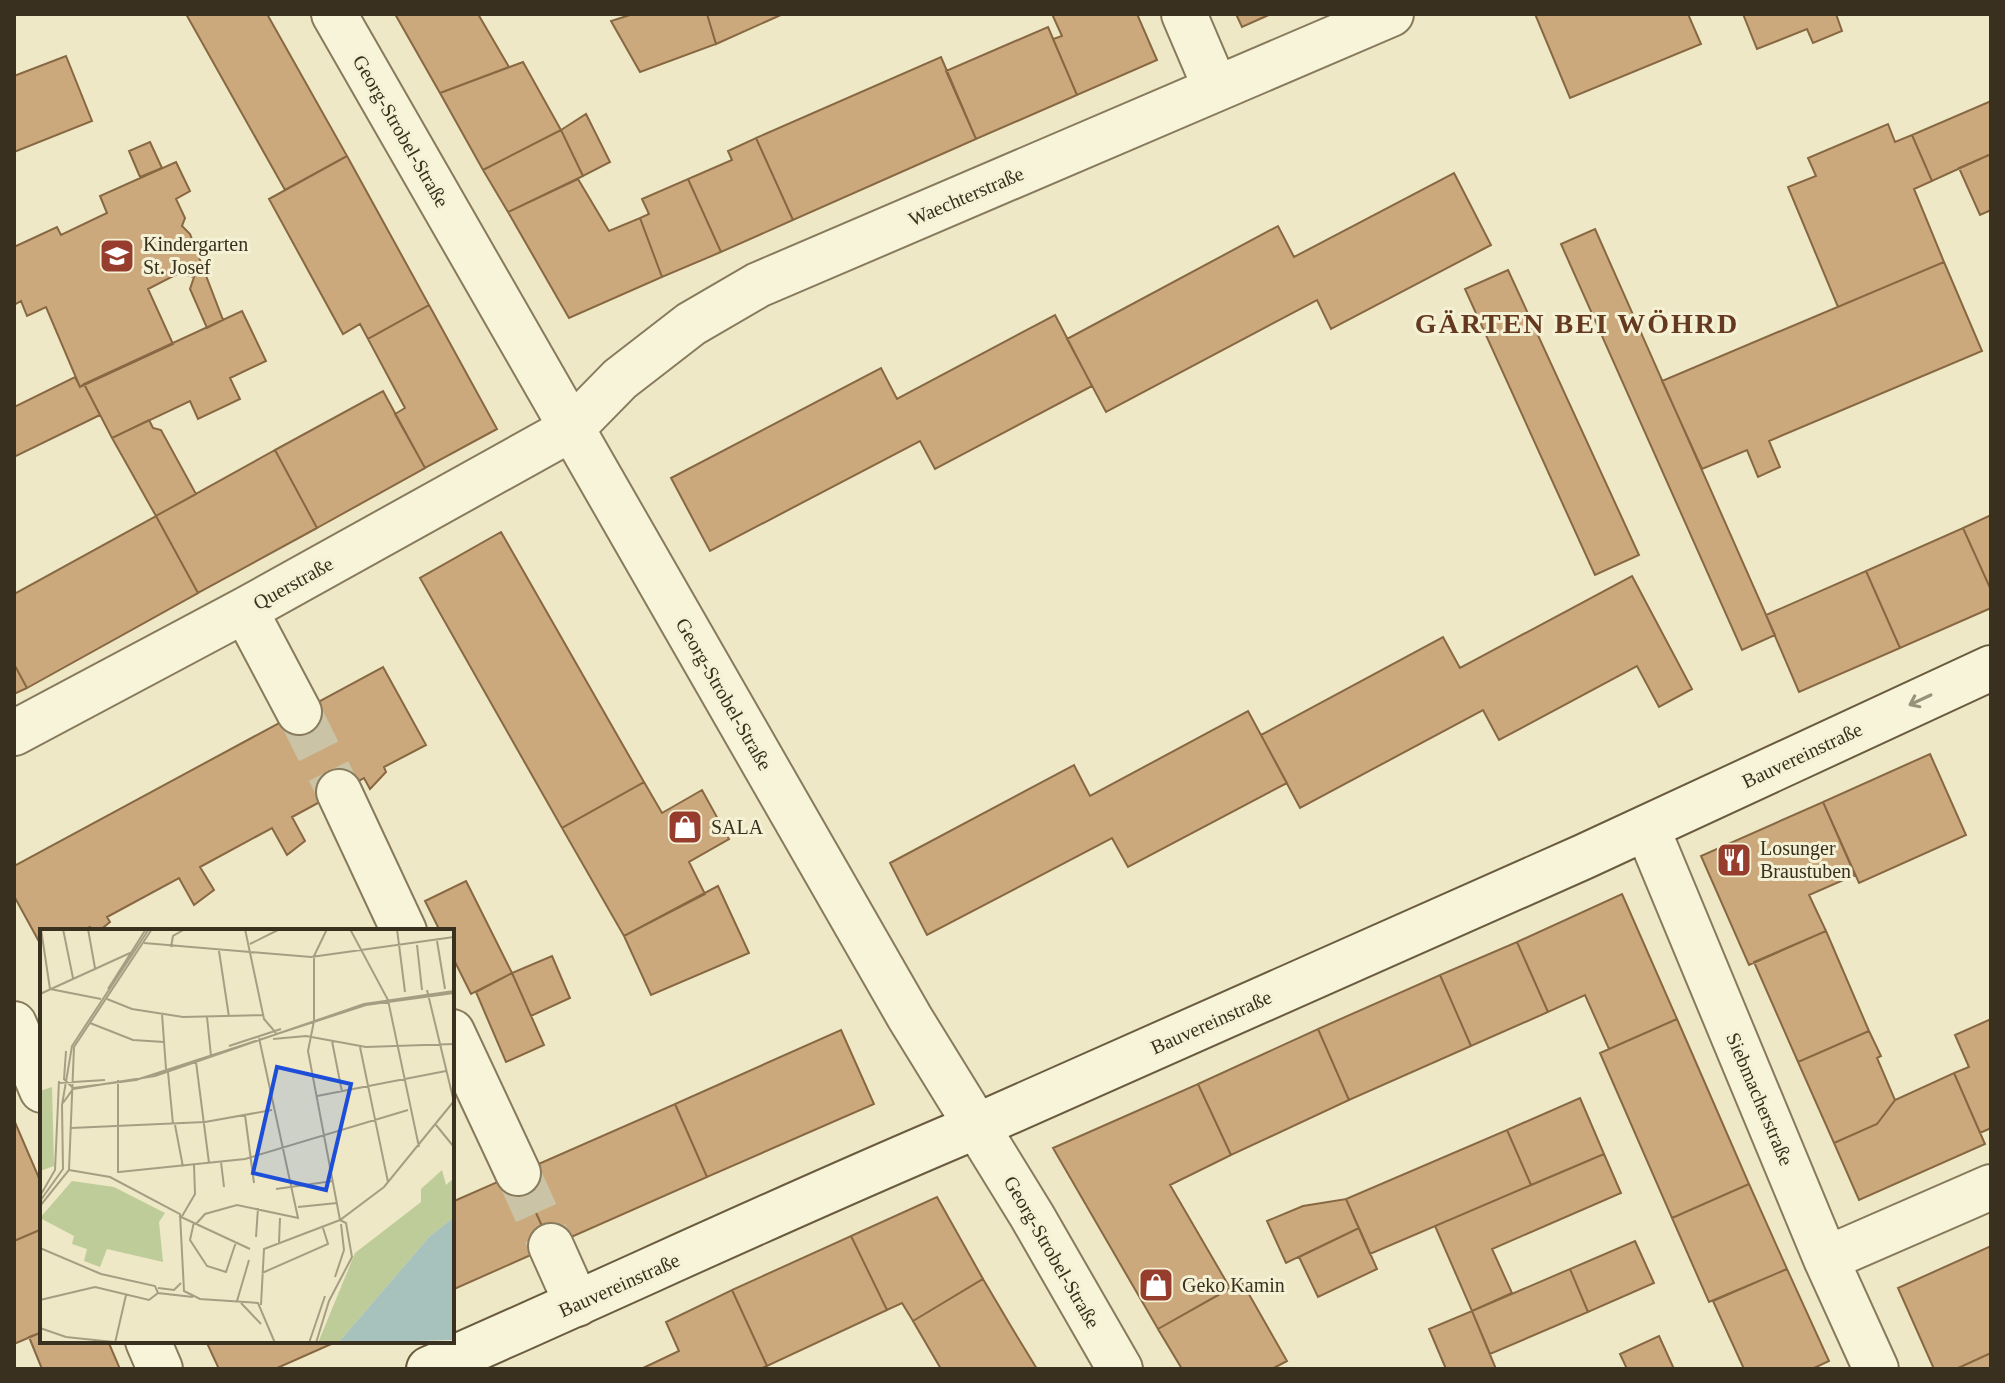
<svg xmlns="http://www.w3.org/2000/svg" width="2005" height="1383" font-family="Georgia,serif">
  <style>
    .building { fill: #cba97c; stroke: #876842; stroke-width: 2 }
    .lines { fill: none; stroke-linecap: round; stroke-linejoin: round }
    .street-tunnel { stroke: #cac3a5; stroke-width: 44; stroke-dasharray: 44 22; stroke-linecap: butt }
    .street-casing { stroke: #887a5c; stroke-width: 48 }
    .secondary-casing { stroke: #6a5b3f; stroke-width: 48 }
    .street { stroke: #f8f4d9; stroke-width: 44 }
    .secondary { stroke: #f8f4d9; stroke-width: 44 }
    .oneway { stroke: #98927c }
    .labels { text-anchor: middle; stroke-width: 6; stroke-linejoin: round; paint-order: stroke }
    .street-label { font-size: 20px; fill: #39301f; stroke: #f5f1d5 }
    .poi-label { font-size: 20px; fill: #39301f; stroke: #f5f1d5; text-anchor: start }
    .district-label { font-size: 28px; font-weight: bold; letter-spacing: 2px; fill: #65391f; stroke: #f5f1d5 }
    .inset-road { fill: none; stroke: #a69e83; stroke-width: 2 }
    .view { fill: #1d4ed8; fill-opacity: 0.15; stroke: #1d4ed8; stroke-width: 4 }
    .inset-edge { fill: none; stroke: #39301f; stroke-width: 4 }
  </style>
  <rect width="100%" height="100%" fill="#eee8c6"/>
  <path class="building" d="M186 14H267L347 156 285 190Z
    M395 14H478L509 67 440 93Z
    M633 14H707L716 44 640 72 611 21Z
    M707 14H783L716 44Z
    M1052 14H1137L1157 60 1077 95 1053 39 1062 36Z
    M1236 14H1271L1242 27Z
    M1535 14H1688L1701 44 1570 98Z
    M1743 14H1836L1842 31 1813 43 1807 29 1757 49Z
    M1048 27 1077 95 976 139 946 71Z
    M66 56 92 121 14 152V76Z
    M941 57 976 139 793 220 756 138Z
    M523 62 561 130 483 170 440 93Z
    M1991 101V154L1932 181 1912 135Z
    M586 114 610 162 583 176 561 130Z
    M1888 124 1895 142 1912 135 1932 181 1914 189 1944 262 1838 307 1788 187 1816 176 1808 158Z
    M561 130 583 176 508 212 483 170Z
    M756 138 793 220 721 252 688 179 732 160 728 151Z
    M150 142 162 168 140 177 129 151Z
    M1991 154V210L1980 215 1959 168Z
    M347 156 429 305 368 339 360 324 343 334 269 199Z
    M176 162 190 191 176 199 185 218 182 226 190 234 223 320 207 328 190 289 194 277 179 273 148 289 173 344 80 387 46 307 27 316 21 301 14 305V247L57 227 61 235 107 213 100 196Z
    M1454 173 1491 245 1331 329 1317 300 1106 412 1067 339 1278 226 1294 257Z
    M578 179 609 231 640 218 662 277 569 318 508 212Z
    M688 179 721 252 662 277 640 218 649 214 642 199Z
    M1595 229 1775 635 1742 650 1561 244Z
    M1944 262 1982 351 1769 441 1780 467 1758 477 1747 450 1702 469 1662 381Z
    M1508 270 1639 555 1595 575 1465 289Z
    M429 305 497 429 425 468 395 414 405 408 368 339Z
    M242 311 266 361 230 378 240 399 198 419 190 401 112 438 84 384Z
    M1055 315 1092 386 935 469 920 441 710 551 671 478 881 368 897 399Z
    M75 377 80 387 84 384 100 415 14 457V407Z
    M383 391 425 468 317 528 275 450Z
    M149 420 153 428 161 430 196 494 156 516 112 438Z
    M275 450 317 528 198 593 156 516Z
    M1991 515V590L1963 528Z
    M156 516 198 593 27 688 14 664V594Z
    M1963 528 1991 590V608L1900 648 1866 571Z
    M501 532 644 782 562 828 420 578Z
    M1866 571 1900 648 1799 692 1766 615Z
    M1632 576 1692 689 1659 707 1637 666 1499 740 1483 710 1300 808 1261 735 1443 637 1460 668Z
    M14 664 27 688 14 694Z
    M383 667 426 745 384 767 386 772 370 789 364 778 292 817 305 841 287 855 272 828 200 867 214 890 194 905 179 878 107 917 110 922 99 931H92L90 927 82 931H42V947L14 896V866Z
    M1248 711 1287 783 1128 867 1112 838 927 935 890 863 1074 765 1090 796Z
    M1930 754 1966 835 1859 883 1823 802Z
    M644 782 662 813 702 790 729 839 689 862 705 894 624 936 562 828Z
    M1823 802 1855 875 1809 895 1826 931 1749 965 1701 856Z
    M466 881 512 973 471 994 452 956V931H440L425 901Z
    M718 886 749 953 651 995 624 936Z
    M1622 894 1677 1019 1609 1049 1585 995 1548 1012 1517 942Z
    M1826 931 1869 1031 1798 1062 1754 962Z
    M1517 942 1548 1012 1471 1046 1440 975Z
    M552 956 570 998 531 1016 512 973Z
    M512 973 544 1045 506 1062 476 992Z
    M1440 975 1471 1046 1349 1100 1318 1029Z
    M1677 1019 1749 1184 1672 1218 1600 1053Z
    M1991 1019V1128L1980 1133 1954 1073 1969 1067 1955 1035Z
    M1318 1029 1349 1100 1231 1155 1198 1084Z
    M841 1030 874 1104 707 1177 675 1104Z
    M1869 1031 1881 1056 1877 1058 1895 1100 1877 1124 1834 1143 1798 1062Z
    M1954 1073 1985 1144 1859 1200 1834 1143 1877 1124 1895 1100Z
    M1198 1084 1231 1155 1170 1185 1230 1288 1158 1329 1053 1148Z
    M1580 1098 1604 1154 1531 1185 1507 1130Z
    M675 1104 707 1177 551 1246 518 1173Z
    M14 1120 42 1185V1229L14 1241Z
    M1507 1130 1531 1185 1370 1254 1346 1199Z
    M1604 1154 1621 1193 1492 1249 1512 1293 1472 1311 1435 1226Z
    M518 1173 551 1246 452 1290V1202Z
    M1749 1184 1787 1269 1709 1302 1672 1218Z
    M937 1197 983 1279 913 1321 902 1303 887 1310 851 1236Z
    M1346 1199 1359 1228 1286 1263 1267 1221 1303 1206Z
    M1359 1228 1377 1269 1318 1297 1299 1257Z
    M42 1229V1332L14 1344V1241Z
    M851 1236 887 1310 767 1366 732 1290Z
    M1635 1241 1654 1283 1588 1312 1570 1269Z
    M1991 1246V1353L1956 1369H1934L1898 1288Z
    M1570 1269 1588 1312 1490 1354 1472 1311Z
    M1787 1269 1829 1361 1812 1369H1744L1713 1301Z
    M983 1279 1012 1328 1037 1369H941L913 1321Z
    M1242 1282 1287 1361 1272 1369H1182L1158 1329Z
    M732 1290 767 1366 760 1369H641L679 1351 666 1322Z
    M1472 1311 1496 1369H1446L1429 1329Z
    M42 1332V1341H108L120 1369H42L29 1337Z
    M1659 1336 1674 1369H1627L1620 1354Z
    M206 1341H338L275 1369H219Z
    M1991 1353V1369H1956Z"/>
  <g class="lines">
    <path class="street-tunnel" d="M299 712 339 792
      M518 1173 551 1246"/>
    <defs>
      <path id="street" d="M334 14 910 1018 1032 1216 1120 1369
        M1184 14 1216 89
        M245 610 299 712
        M14 733 245 610 571 429 620 379 691 324 758 285 1391 14
        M339 792 404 931
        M1647 828 1826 1259 1876 1369
        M14 1024 42 1090
        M452 1032 518 1173
        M551 1246 577 1304
        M1826 1259 1991 1187
        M148 1341 160 1369"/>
      <path id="secondary" d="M429 1369C612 1289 793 1203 977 1126L1583 857 1991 668"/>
    </defs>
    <use href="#street" class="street-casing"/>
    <use href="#secondary" class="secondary-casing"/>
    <use href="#street" class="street"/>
    <use href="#secondary" class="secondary"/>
  </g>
  <defs><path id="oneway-shaft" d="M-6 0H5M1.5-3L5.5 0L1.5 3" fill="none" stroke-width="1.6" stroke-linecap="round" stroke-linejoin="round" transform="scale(2)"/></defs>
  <use class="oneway" href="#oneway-shaft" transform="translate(1920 700) rotate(155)"/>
  <defs>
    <symbol id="school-square" viewBox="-11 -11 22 22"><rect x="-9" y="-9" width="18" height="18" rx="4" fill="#963d2d" stroke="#f5f1d5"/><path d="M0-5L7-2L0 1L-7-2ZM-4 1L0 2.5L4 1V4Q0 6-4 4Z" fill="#fff"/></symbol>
    <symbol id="shop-square" viewBox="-11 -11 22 22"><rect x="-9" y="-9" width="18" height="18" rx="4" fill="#963d2d" stroke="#f5f1d5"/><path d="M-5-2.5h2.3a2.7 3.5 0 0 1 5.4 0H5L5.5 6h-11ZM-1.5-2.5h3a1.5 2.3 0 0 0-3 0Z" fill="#fff"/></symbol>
    <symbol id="restaurant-square" viewBox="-11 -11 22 22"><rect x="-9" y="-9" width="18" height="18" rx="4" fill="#963d2d" stroke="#f5f1d5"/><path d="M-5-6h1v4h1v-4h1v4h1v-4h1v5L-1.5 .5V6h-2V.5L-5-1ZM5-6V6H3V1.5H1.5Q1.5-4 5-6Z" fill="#fff"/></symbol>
  </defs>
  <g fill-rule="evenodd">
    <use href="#school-square" x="97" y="236" width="40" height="40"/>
    <use href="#shop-square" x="665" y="807" width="40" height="40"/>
    <use href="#restaurant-square" x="1714" y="840" width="40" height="40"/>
    <use href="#shop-square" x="1136" y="1265" width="40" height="40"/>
  </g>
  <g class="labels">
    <g class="street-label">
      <text transform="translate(401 131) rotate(60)" y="7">Georg-Strobel-Straße</text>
      <text transform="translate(966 196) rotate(-23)" y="7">Waechterstraße</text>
      <text transform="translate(293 583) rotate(-29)" y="7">Querstraße</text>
      <text transform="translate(724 694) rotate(60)" y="7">Georg-Strobel-Straße</text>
      <text transform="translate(1802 755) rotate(-25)" y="7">Bauvereinstraße</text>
      <text transform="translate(1211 1022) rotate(-24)" y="7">Bauvereinstraße</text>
      <text transform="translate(1760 1099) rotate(67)" y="7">Siebmacherstraße</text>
      <text transform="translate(1052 1252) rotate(60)" y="7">Georg-Strobel-Straße</text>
      <text transform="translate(619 1285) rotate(-24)" y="7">Bauvereinstraße</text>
    </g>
    <g class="poi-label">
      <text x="143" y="251">Kindergarten<tspan x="143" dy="23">St. Josef</tspan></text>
      <text x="711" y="834">SALA</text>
      <text x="1760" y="855">Losunger<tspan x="1760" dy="23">Braustuben</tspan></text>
      <text x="1182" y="1292">Geko Kamin</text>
    </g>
    <g class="district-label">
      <text x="1577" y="333">GÄRTEN BEI WÖHRD</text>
    </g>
  </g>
  <g transform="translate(40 929)">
    <rect width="414" height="414" fill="#eee8c6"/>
    <path d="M12 158 14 237 0 242V162ZM402 241 406 256 414 249V288L389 308 298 414H278L315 324 381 273V260ZM32 252 74 258 125 284 119 293 123 333 67 320 60 338 44 332 47 320 32 315 34 307 0 289Z" fill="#becc99"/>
    <path d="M414 288V411L298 414 389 308Z" fill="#a7c1bd"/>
    <path class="inset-road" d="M1 0 10 60M23 0 33 49M48 0 55 39M205 0 224 90 236 104M287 0 274 27V92L268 122 300 291M310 0 348 71 379 218M357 0 365 63M397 12 405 60M104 14 271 28 414 8M210 15 240 0M377 16 382 61M131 18 133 7 145 0M179 22 189 88M10 60 61 70M68 60 106 0M387 61 414 173M0 65 90 24M67 70 92 80 143 88 223 86M122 85 126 140M167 88 171 127M50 94 93 111 124 113M233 110 266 107 326 118 414 115M292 112 302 163M189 117 241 100M320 118 348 253M26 122 24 150 33 159 96 151 326 76 414 64M156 133 169 234M128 143 133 195M18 154 65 151M277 167 406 142M23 174 33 160 115 147 324 75 414 62M205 186 214 254M135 196 143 238M396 196 414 218M31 199 165 193 232 181M181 233 184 258M29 241 70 248 140 285 144 362 160 370 218 374 235 414M79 243 205 230 368 181M78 244V151M236 260 293 252M0 267 15 241 19 152M0 272 23 240 22 176 32 117 109 0M0 277 29 241 34 118 112 0M258 278 297 274M139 287 210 320M141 289 155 265 154 236M154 293 150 311 167 337 186 343 196 313M156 295 165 285 197 276 258 289 219 109M216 308 218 279M239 314 240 289M0 319 61 345M222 344 288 315 283 299M61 345 115 357 118 364 153 368M295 348 304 321 301 295M55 358 109 371 118 364M118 359 134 361 141 354M0 371 55 358M197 372 209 331M201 374 221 395M221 376 224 320 300 291 344 258 414 172M0 399 26 408 83 414M75 414 86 366M269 414 285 367M276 414 289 372 312 328 306 294 300 291"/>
    <path class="view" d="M237 138 311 155 286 261 213 244Z"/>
    <rect width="414" height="414" class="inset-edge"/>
  </g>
  <rect width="2005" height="1383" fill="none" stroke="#39301f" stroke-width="32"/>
</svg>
